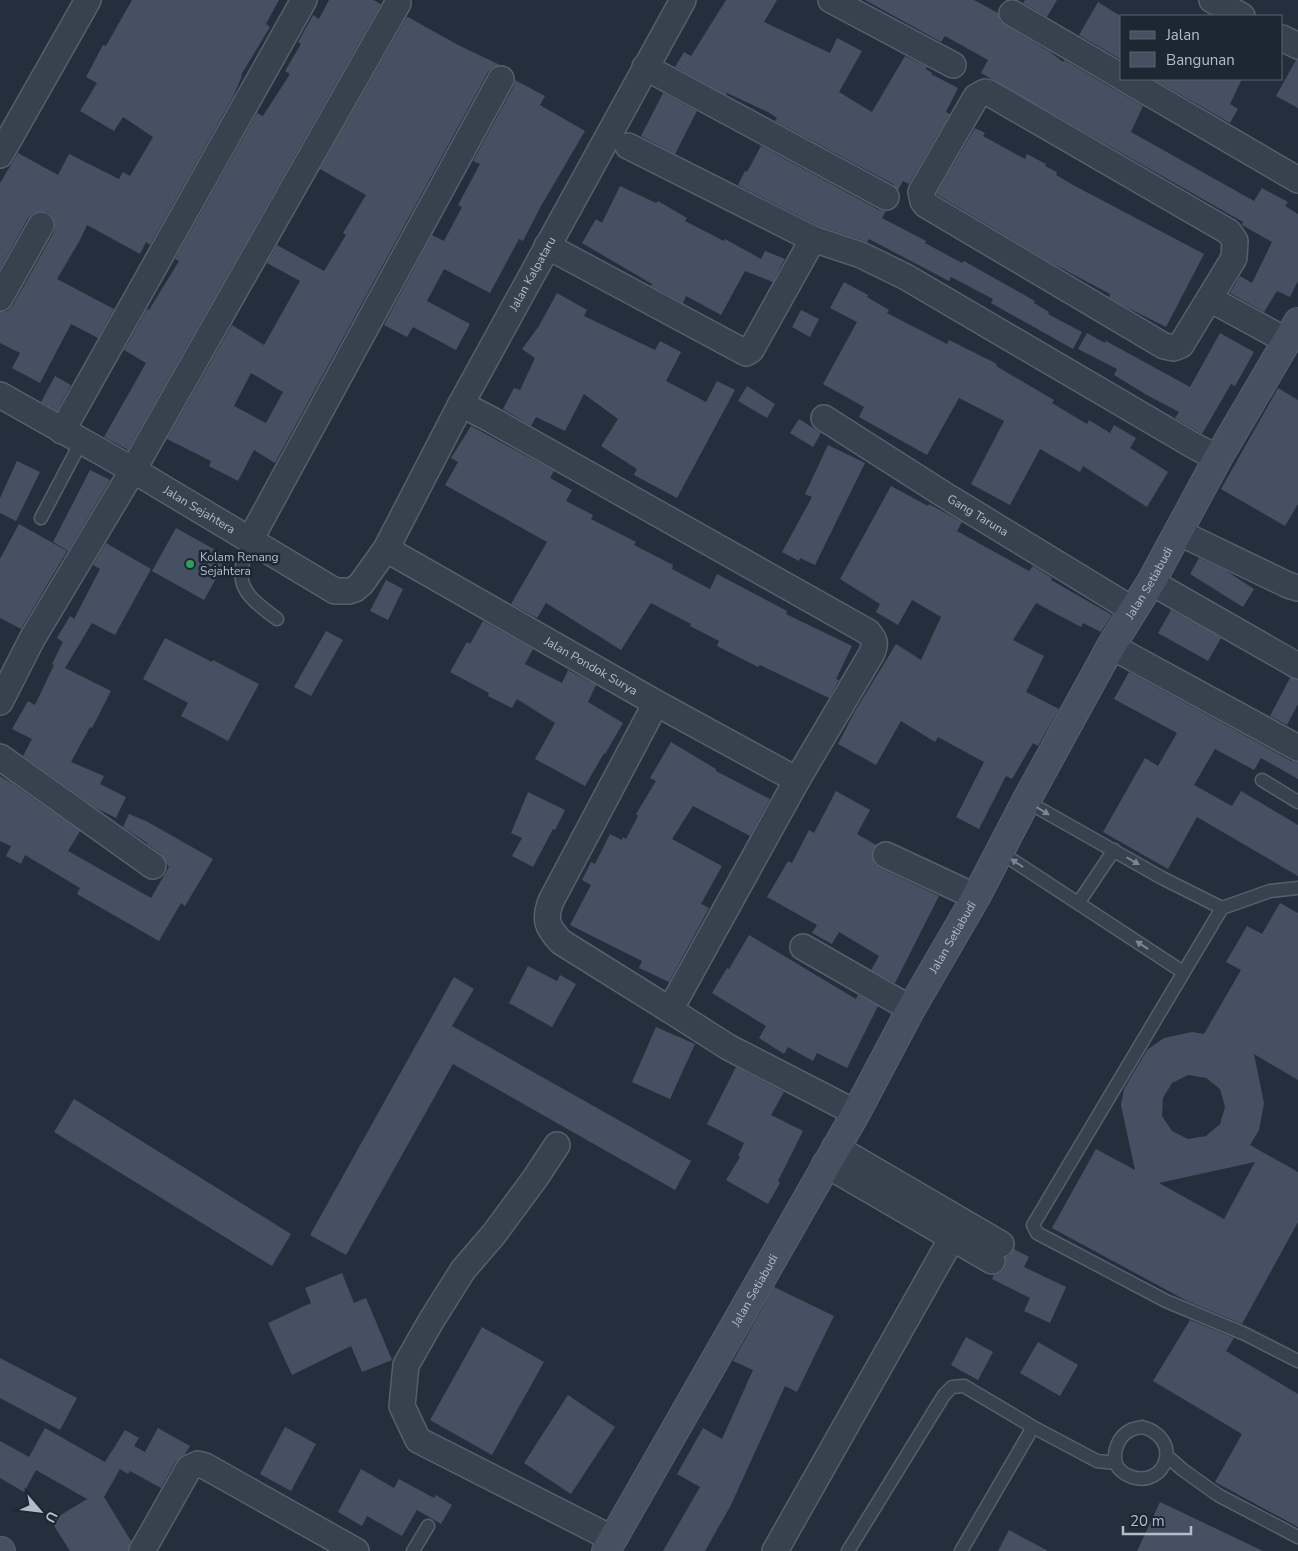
<svg xmlns="http://www.w3.org/2000/svg" width="1298" height="1551" font-family="'Nunito Sans',sans-serif">
  <style>
    .building { fill: #455162; fill-rule: evenodd }
    .lines { fill: none; stroke-linecap: round; stroke-linejoin: round }
    .lane-casing { stroke: #565f6c; stroke-width: 15 }
    .street-casing { stroke: #565f6c; stroke-width: 28 }
    .secondary-casing { stroke: #565f6c; stroke-width: 30 }
    .lane { stroke: #38414e; stroke-width: 12 }
    .street { stroke: #38414e; stroke-width: 25 }
    .secondary { stroke: #465061; stroke-width: 28 }
    .oneway { fill: #7c8592 }
    .leisure-dot { fill: #2e9e5b; stroke: #1d2633; stroke-width: 2 }
    .labels { text-anchor: middle; stroke-width: 5; stroke-linejoin: round; paint-order: stroke }
    .street-label { font-size: 12px; fill: #b4bcc9; stroke: #1d2633 }
    .poi-label { font-size: 12px; fill: #b4bcc9; stroke: #1d2633; text-anchor: start }
  </style>
  <rect width="100%" height="100%" fill="#242f3e"/>
  <path class="building" d="M132 0H279L266 24 270 27 241 75 242 76 233 97 150 245 146 242 140 254 87 225 80 240 57 279 114 309 98 338 71 324 40 383 12 368 20 353 0 343V312L7 311 13 305 54 232 55 224 53 217 48 212 40 211 33 213 28 218 0 269V183L18 153 58 175 69 154 119 179 123 172 130 176 153 137 123 117 114 131 80 111 97 83 86 77 103 45 106 46Z
    M329 0H373L381 4 128 450 104 437 146 363 124 350 147 309 149 310 179 261 175 259 257 113 263 116 290 74 285 71 301 44 298 42 313 15 319 19Z
    M726 0H777L764 22 830 53 837 38 862 51 839 92 872 112 905 56 927 67 926 69 932 73 931 74 958 88 946 112 950 114 909 184 903 181 898 190 893 184 775 121 777 118 768 112 727 93 726 95 675 67 684 52 691 56Z
    M865 0H974L998 13 1000 21 1005 25 1050 52 1063 62 1064 60 1143 106 1131 132 1254 201 1262 188 1288 202 1285 206 1298 214V281L1290 297 1277 291 1264 312 1230 293 1240 276 1252 283 1272 242 1242 225 1243 222 981 73 988 60 945 36 941 42Z
    M1025 0H1057L1047 17 1023 3Z
    M1098 2 1122 17V60L1079 35Z
    M408 17 458 45 500 65 493 67 488 72 275 463 254 450 238 481 209 466 211 461 167 439 232 325 264 345 300 281 267 263 277 245 324 271 346 235 343 233 366 195 320 169 406 18ZM251 373 283 392 266 423 234 406Z
    M1296 60H1298V108L1276 96Z
    M1153 79H1242L1230 104 1238 109 1230 123Z
    M515 80 545 96 540 105 585 131 541 206 523 241 519 239 490 293 444 269 427 301 470 324 456 350 413 327 407 337 384 325 432 235 444 241 462 207 458 205 480 164 473 161 514 86Z
    M663 93 697 111 675 154 641 136Z
    M975 128 985 133 983 136 1025 159 1027 154 1046 164 1045 166 1057 172 1056 175 1075 186 1204 254 1166 327 1124 306 1109 297 1110 294 1048 261 936 194Z
    M761 146 879 210 886 211 882 218 926 241 925 243 962 263 964 261 1035 301 1034 303 1049 312 1048 314 1082 332 1073 349 991 303 993 299 951 277 949 281 869 239 867 242 819 226 738 185 745 171 747 172Z
    M620 186 656 203 658 201 687 218 685 221 724 241 725 239 761 259 765 251 785 259 782 264 773 282 745 271 721 315 686 296 683 303 651 286 652 284 582 243 596 219 602 223Z
    M844 282 868 295 867 297 889 310 887 313 947 344 949 340 997 364 996 366 1054 400 1052 403 1087 424 1089 420 1110 433 1114 425 1136 438 1130 448 1168 472 1147 507 1083 466 1080 472 1040 449 1010 505 971 484 1004 421 959 398 927 455 859 417 864 407 823 384 857 322 830 308Z
    M557 293 587 310 584 316 655 350 660 341 681 352 666 381 706 402 717 381 735 390 677 498 634 475 637 469 601 446 618 419 584 394 565 431 536 417 531 426 503 409 514 388 520 390 535 358 522 349 539 326Z
    M801 310 819 319 810 337 792 327Z
    M1087 333 1105 343 1106 341 1190 387 1220 333 1254 352 1235 386 1231 384 1202 434 1175 418 1179 412 1147 395 1114 375 1117 369 1078 349Z
    M55 376 71 385 57 411 41 402Z
    M747 386 775 404 767 418 738 401Z
    M1278 388 1298 400V504L1285 526 1221 489Z
    M799 419 821 433 813 447 790 433Z
    M471 426 554 471 550 478 572 490 566 501 593 515 591 519 636 542 634 545 673 565 672 569 710 589 717 574 787 611 786 614 852 646 836 679 839 680 829 698 760 665 758 667 717 646 719 641 690 626 691 624 651 603 621 650 546 603 537 618 511 604 547 542 445 485 458 462 451 458Z
    M828 445 865 463 815 565 800 558 799 561 782 552 812 497 805 494Z
    M17 461 40 472 16 521 0 513V498Z
    M90 470 110 480 68 551 53 542Z
    M891 486 928 506 929 504 962 522 957 531 1029 571 1033 566 1052 578 1051 580 1112 615 1101 632 1083 623 1081 627 1036 603 1013 640 1044 656 1026 692 1059 709 1038 746 1033 743 1012 779 1006 776 979 829 956 817 984 762 938 737 935 742 901 721 876 765 838 744 855 711 896 644 921 660 941 617 912 600 898 625 876 612 880 604 840 579Z
    M19 524 67 551 21 629 0 618V559Z
    M176 528 228 557 204 600 152 571Z
    M106 543 151 569 115 635 92 623 65 668 111 691 92 728 90 727 71 762 104 776 100 784 126 797 116 818 96 808 23 756 32 739 12 729 28 701 35 705 54 665 52 664 63 642 57 638 70 616 74 619 100 569 93 565Z
    M1199 558 1225 570 1254 589 1243 607 1190 574Z
    M386 580 403 589 388 620 370 611Z
    M1171 610 1221 638 1208 661 1158 633Z
    M483 621 533 649 525 664 562 683 568 670 596 685 588 702 623 723 605 754 604 753 585 786 535 759 555 723 517 699 512 708 488 696 489 693 450 672 467 642 470 644Z
    M326 631 343 640 311 696 294 687Z
    M165 638 212 662 213 660 259 684 228 741 181 716 188 703 143 679Z
    M1129 672 1291 761 1298 762V779L1261 758 1254 770 1215 749 1194 785 1232 806 1241 791 1298 825V876L1197 817 1168 869 1103 832 1145 758 1158 766 1177 733 1114 699Z
    M1290 678 1298 680V704L1287 725 1270 716Z
    M671 742 716 769V771L770 799 750 836 693 806 672 839 722 866 701 904 709 908 669 982 639 968 642 961 570 925 591 885 582 880 591 862 595 864 610 834 622 840 623 837 626 839 638 816 636 814 656 781 650 778Z
    M0 776 10 782 80 831 68 851 151 898 169 867 161 854 147 844V843L123 827 129 814 146 821 213 859 185 906 181 903 159 941 77 894 80 888 25 855 21 864 6 856 11 846 0 841Z
    M836 791 870 810 857 834 876 845 873 849 872 856 875 864 880 868 939 896 895 983 871 970 879 956 839 932 832 944 812 933 817 925 767 897 788 861 792 863 809 830 814 833Z
    M528 792 565 810 555 830 553 829 533 867 512 856 522 838 511 833Z
    M1280 903 1298 913V1080L1254 1054 1264 1103 1259 1130 1250 1145 1298 1172V1222L1242 1324 1187 1301 1052 1228 1096 1149 1135 1170 1121 1105 1124 1089 1147 1050 1164 1038 1192 1032 1204 1034 1241 970 1226 962 1247 926 1262 934ZM1188 1075 1206 1078 1220 1089 1225 1107 1220 1124 1206 1136 1188 1139 1172 1131 1162 1116 1163 1098 1172 1083ZM1255 1162 1224 1219 1159 1183Z
    M749 935 856 999 858 995 878 1006 847 1068 817 1053 813 1061 788 1047 784 1054 759 1038 766 1026 712 993 727 968 729 969Z
    M528 966 557 981 560 975 576 984 552 1027 509 1003Z
    M454 977 474 989 452 1026 691 1161 675 1190 453 1064 346 1255 310 1235Z
    M656 1027 695 1044 670 1099 632 1082Z
    M736 1067 784 1092 771 1115 803 1131 778 1181 780 1183 768 1204 726 1180 740 1157 738 1156 744 1143 707 1124Z
    M74 1099 291 1234 272 1266 54 1132Z
    M1014 1249 1029 1257 1024 1267 1066 1287 1050 1323 1024 1311 1030 1298 992 1279 994 1275 1000 1273 1004 1269 1006 1262 1005 1257 1009 1256Z
    M342 1273 354 1303 366 1298 392 1360 362 1372 351 1346 292 1375 268 1323 311 1303 305 1288Z
    M774 1287 834 1316 797 1392 785 1386 731 1505 705 1551H663L700 1487 677 1474 703 1428 722 1439 753 1370 733 1361Z
    M1190 1320 1234 1338 1226 1351 1298 1394V1527L1215 1482 1242 1434 1153 1381Z
    M482 1327 544 1362 492 1455 430 1420Z
    M966 1337 993 1352 978 1380 951 1365Z
    M1038 1342 1078 1365 1060 1396 1020 1373Z
    M0 1358 77 1398 60 1430 0 1398Z
    M568 1395 615 1427 571 1494 524 1463Z
    M285 1427 316 1444 291 1491 260 1474Z
    M45 1428 105 1462 125 1430 139 1438 134 1446 145 1452 158 1428 190 1446 185 1454 176 1461 161 1488 130 1471 128 1474 120 1469 104 1497 131 1541 128 1551H70L51 1521 87 1499 36 1470 24 1492 0 1478V1441L29 1457Z
    M361 1469 394 1488 399 1479 434 1498 436 1495 452 1505 441 1524 417 1510 402 1536 367 1516 362 1526 338 1512Z
    M1160 1502 1263 1551H1137Z
    M1009 1530 1048 1551H998Z"/>
  <g class="lines">
    <defs>
      <path id="lane" d="M41 518 81 442
        M250 540C233 584 241 592 277 619
        M1262 780 1298 802
        M1026 801 1162 878 1222 908
        M1000 852 1183 972
        M1298 888 1270 891 1222 908 1033 1225 1037 1233 1166 1301 1245 1334 1298 1361
        M1079 902 1114 850
        M1142 1427C1184 1438 1166 1488 1132 1477 1126 1475 1120 1471 1117 1466 1111 1453 1119 1435 1131 1430 1134 1428 1139 1428 1142 1427Z
        M1167 1456 1183 1470 1218 1495 1298 1537
        M413 1551 428 1526
        M848 1551 944 1395 952 1387 964 1386 1033 1427 1097 1461 1116 1463
        M961 1551 1033 1427"/>
      <g id="street">
        <path d="M831 0 953 65"/>
        <path d="M1212 0 1242 16"/>
        <path d="M1012 13 1122 77"/>
        <path d="M1282 38 1298 46"/>
        <path d="M645 67 886 197"/>
        <path d="M1125 79 1298 180"/>
        <path d="M985 92 989 93 1229 232 1235 241 1234 258 1181 345 1174 348 1164 346 926 205 923 201 921 192 976 97Z"/>
        <path d="M628 146 813 239 861 255 906 277 1196 447 1218 458"/>
        <path d="M0 155 88 0"/>
        <path d="M547 246 746 353 751 350 813 239"/>
        <path d="M0 298 41 225"/>
        <path d="M1210 299 1287 341"/>
        <path id="s1" d="M0 395 133 470 335 591H349L355 589 361 584 386 549 461 404 683 0"/>
        <path d="M461 404 492 420 868 632C875 640 876 643 872 653L797 780 670 1010 728 1047 856 1113"/>
        <path id="s2" d="M824 418 943 494 1133 610"/>
        <path d="M62 431 304 0"/>
        <path d="M1178 532 1288 585 1298 588"/>
        <path d="M250 540 501 79"/>
        <path id="s3" d="M386 549 656 703 797 780"/>
        <path d="M1151 582 1298 666"/>
        <path d="M1111 646 1298 748"/>
        <path d="M0 702 32 639 133 470 398 3"/>
        <path d="M656 703 551 901C544 920 547 927 561 942L670 1010"/>
        <path d="M0 757 153 866"/>
        <path d="M886 855 976 897"/>
        <path d="M803 947 911 1009"/>
        <path d="M557 1145 536 1177 494 1234 463 1270 431 1321 406 1365 402 1406 418 1440 613 1539"/>
        <path d="M835 1147 1001 1244"/>
        <path d="M825 1164 992 1261"/>
        <path d="M142 1551 189 1468 198 1464 205 1466 356 1551"/>
        <path d="M775 1551 952 1238"/>
      </g>
      <g id="secondary">
        <path d="M0 1551H1"/>
        <path id="s4" d="M606 1551 856 1113 911 1009 976 897 1026 801 1111 646 1151 582 1218 458 1298 322"/>
      </g>
    </defs>
    <use href="#lane" class="lane-casing"/>
    <use href="#street" class="street-casing"/>
    <use href="#secondary" class="secondary-casing"/>
    <use href="#lane" class="lane"/>
    <use href="#street" class="street"/>
    <use href="#secondary" class="secondary"/>
  </g>
  <defs><path id="oneway-solid" d="M-6-.8H1V-3.2L6.5 0L1 3.2V.8H-6Z" transform="scale(1.25)"/></defs>
  <g class="oneway">
    <use href="#oneway-solid" transform="translate(1043 811) rotate(31)"/>
    <use href="#oneway-solid" transform="translate(1133 861) rotate(30)"/>
    <use href="#oneway-solid" transform="translate(1017 863) rotate(-146)"/>
    <use href="#oneway-solid" transform="translate(1142 945) rotate(-146)"/>
  </g>
  <circle class="leisure-dot" cx="190" cy="564" r="5"/>
  <g class="labels">
    <g class="street-label">
      <text dy="4" stroke="none"><textPath href="#s1" startOffset="771">Jalan Kalpataru</textPath></text>
      <text dy="4" stroke="none"><textPath href="#s1" startOffset="230">Jalan Sejahtera</textPath></text>
      <text dy="4" stroke="none"><textPath href="#s2" startOffset="182">Gang Taruna</textPath></text>
      <text dy="4" stroke="none"><textPath href="#s4" startOffset="1110">Jalan Setiabudi</textPath></text>
      <text dy="4" stroke="none"><textPath href="#s3" startOffset="236">Jalan Pondok Surya</textPath></text>
      <text dy="4" stroke="none"><textPath href="#s4" startOffset="705">Jalan Setiabudi</textPath></text>
      <text dy="4" stroke="none"><textPath href="#s4" startOffset="300">Jalan Setiabudi</textPath></text>
    </g>
    <g class="poi-label">
      <text x="200" y="561">Kolam Renang<tspan x="200" dy="14">Sejahtera</tspan></text>
    </g>
  </g>
  <rect x="1120" y="15" width="162" height="65" fill="#1d2633" stroke="#59626f"/>
  <rect x="1130" y="31" width="25" height="8" fill="#465061" stroke="#59626f"/>
  <text x="1166" y="40" font-size="15" fill="#b4bcc9">Jalan</text>
  <rect x="1130" y="52" width="25" height="15" fill="#455162" stroke="#59626f"/>
  <text x="1166" y="65" font-size="15" fill="#b4bcc9">Bangunan</text>
  <g transform="translate(40 1511) rotate(118)" stroke="#1d2633" stroke-width="4" paint-order="stroke">
  <path d="M0-4L9 19L0 12L-9 19Z" fill="#b4bcc9"/>
  <text y="-8" font-size="14" font-weight="bold" text-anchor="middle" fill="#b4bcc9">U</text>
  </g>
  <path d="M1123 1526v8h68v-8" fill="none" stroke="#b4bcc9" stroke-width="2.5"/>
  <text x="1130" y="1526" font-size="15" fill="#b4bcc9" stroke="#1d2633" stroke-width="4" paint-order="stroke">20 m</text>
</svg>
